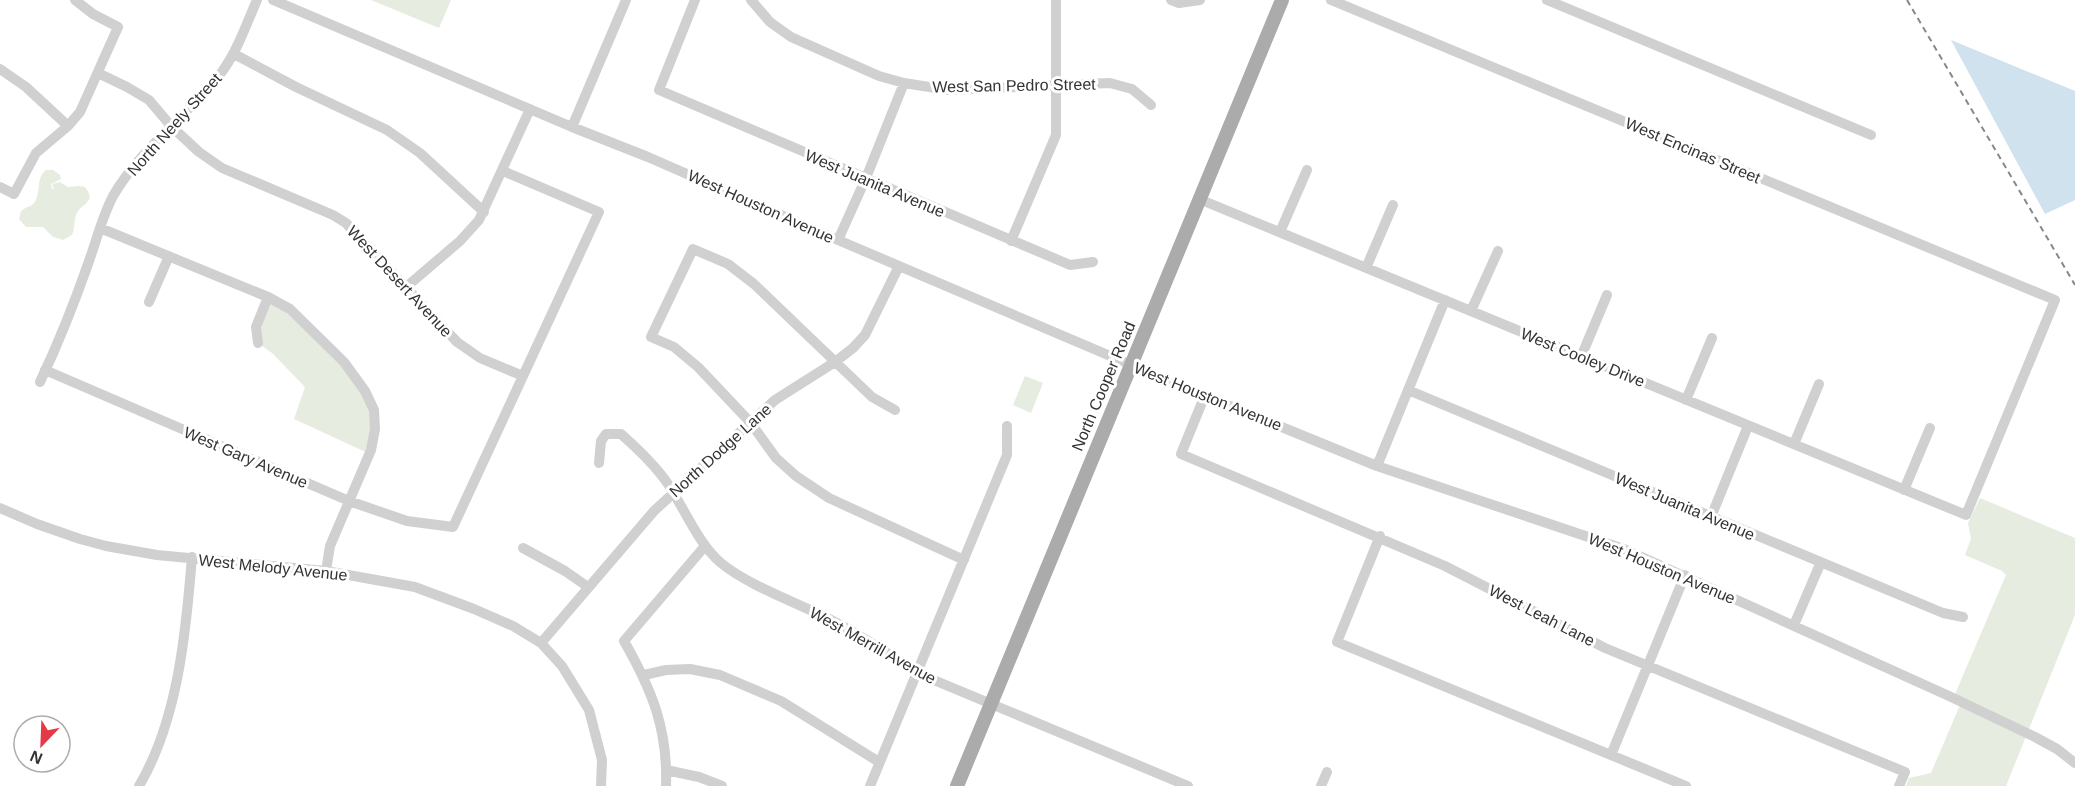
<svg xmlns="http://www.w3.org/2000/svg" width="2075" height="786" font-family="Helvetica,sans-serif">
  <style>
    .green { fill: #e6ecdf }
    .water { fill: #cfe2ee }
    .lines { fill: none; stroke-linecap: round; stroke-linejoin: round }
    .minor { stroke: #d0d0d0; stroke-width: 10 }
    .major { stroke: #ababab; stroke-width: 14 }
    .rail { stroke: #888; stroke-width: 2; stroke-dasharray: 6 4.5; stroke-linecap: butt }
    .labels { text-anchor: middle; stroke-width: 6; stroke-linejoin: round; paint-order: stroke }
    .street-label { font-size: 16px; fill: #333; stroke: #fff }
  </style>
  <rect width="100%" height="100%" fill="#fff"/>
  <path class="green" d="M371 0H451L439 28Z
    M46 170H53L60 175 61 179 51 184 52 189H54L52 184 60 182 68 187 79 186 85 187C98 203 80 203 76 215 74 222 75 228 72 235L63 240 53 237 43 227H26L19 219 21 211C25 207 31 207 34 203 42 192 35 179 46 170Z
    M268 297 344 362 374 410 370 454 294 419 305 387 272 353 258 343Z
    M1025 376 1043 383 1031 413 1013 405Z
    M1980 498 2075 538V615L2006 786H1906L1909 778 1931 773 1963 698 1955 694 2006 575 2002 571 1965 555 1971 539 1968 523Z"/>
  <path class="water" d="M1951 40 2075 91V200L2045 214Z"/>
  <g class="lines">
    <path class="minor" d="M273 0 572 127 648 157 838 240 1169 381 1377 466 1624 549 1949 696 2035 737 2057 749 2075 763
      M695 0 659 90 1070 265 1093 262
      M751 0 770 22 791 37 879 76 904 83 948 90 1110 83 1132 89 1151 105
      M1171 0 1179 3 1200 0
      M1547 0 1871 135
      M234 54 296 87 387 130 420 153 484 212
      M0 69 26 87 68 126
      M98 73 127 87 149 100 171 126 199 152 222 168 333 215 346 223 457 342 480 358 523 376
      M572 127 626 0
      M0 187 14 194 36 153 68 126 80 112 118 27 93 14 75 0
      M1199 199 1966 515 2055 300 1331 0
      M100 228 268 297 290 309 344 362 365 391 374 410 375 429 371 450 330 546 326 571
      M1280 232 1307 170
      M838 240 866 178 904 83
      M1011 241 1056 135V0
      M1366 268 1393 205
      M405 288 460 241 479 220 530 109
      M149 302 169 256
      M1471 311 1498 251
      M258 343 256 327 268 297
      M1581 357 1607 295
      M45 370 349 501 407 521 453 527 599 212 503 171
      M40 382C58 344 74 304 88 264 96 242 102 217 113 196 141 148 187 116 221 73 237 52 246 25 257 0
      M1408 390 1943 613 1963 617
      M1205 395 1181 454 1445 566 1605 648 1905 772 1899 786
      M1686 400 1712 338
      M895 410 872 397 754 284 728 264 693 249 651 337 674 347 698 367 750 422 776 458 796 476 829 498 964 560
      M1794 444 1819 384
      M599 463 601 441 606 434H621C638 449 655 465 668 484 684 508 699 545 721 563 749 586 798 603 831 620 865 637 896 660 929 678L1188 786
      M1377 466 1445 300
      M1904 490 1930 428
      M0 508 37 524 80 539 106 546 157 555 326 571 415 587 474 609 513 626 541 643 562 666 589 710 602 760 601 786
      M1711 517 1748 426
      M1380 536 1337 642 1686 786
      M523 548 565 571 588 587
      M1794 625 1821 562
      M541 643 654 511 775 400 835 362 853 348 865 335 899 266
      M644 675 666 670 690 669 720 675 781 701 879 762
      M1611 755 1685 575
      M666 770 699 777 722 786
      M139 786C178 720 186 632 192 557
      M666 786C668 729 652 690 624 641L705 546
      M870 786 1007 455V426
      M1321 786 1327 772"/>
    <path class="major" d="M957 786 1282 0"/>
    <path class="rail" d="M1907 0 2075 285"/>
  </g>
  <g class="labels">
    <g class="street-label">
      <text transform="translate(1014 85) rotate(-1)" y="6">West San Pedro Street</text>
      <text transform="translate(174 124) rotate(-48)" y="6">North Neely Street</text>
      <text transform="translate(1693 150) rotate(23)" y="6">West Encinas Street</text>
      <text transform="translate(875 183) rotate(23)" y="6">West Juanita Avenue</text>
      <text transform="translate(761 206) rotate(24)" y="6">West Houston Avenue</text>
      <text transform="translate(400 281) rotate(47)" y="6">West Desert Avenue</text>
      <text transform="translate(1583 357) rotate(22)" y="6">West Cooley Drive</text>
      <text transform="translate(1103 386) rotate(-67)" y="6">North Cooper Road</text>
      <text transform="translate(1208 396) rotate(22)" y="6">West Houston Avenue</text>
      <text transform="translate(720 450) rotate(-42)" y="6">North Dodge Lane</text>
      <text transform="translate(246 457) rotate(23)" y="6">West Gary Avenue</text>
      <text transform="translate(1685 506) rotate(23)" y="6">West Juanita Avenue</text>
      <text transform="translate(273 567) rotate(6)" y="6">West Melody Avenue</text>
      <text transform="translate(1662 568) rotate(23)" y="6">West Houston Avenue</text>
      <text transform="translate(1542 615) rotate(27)" y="6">West Leah Lane</text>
      <text transform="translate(873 645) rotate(29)" y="6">West Merrill Avenue</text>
    </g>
  </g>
  <g transform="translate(42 744) rotate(203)"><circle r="28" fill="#ffffff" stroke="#adadad" stroke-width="1.5"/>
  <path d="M0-4.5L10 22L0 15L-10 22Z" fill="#e63946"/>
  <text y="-9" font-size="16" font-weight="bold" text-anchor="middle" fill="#333333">N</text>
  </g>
</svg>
